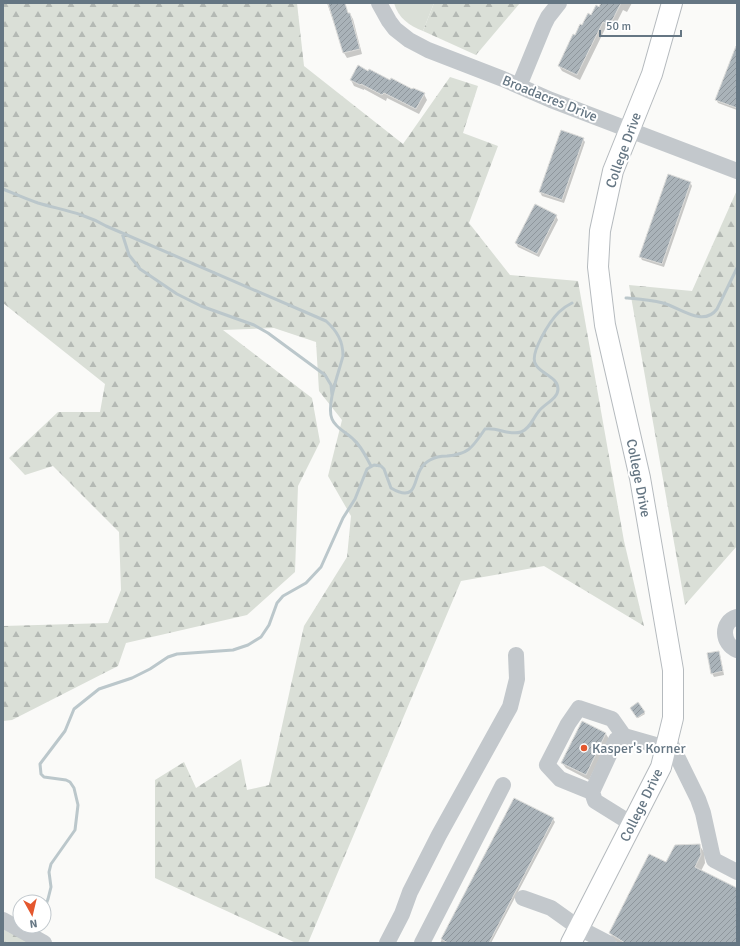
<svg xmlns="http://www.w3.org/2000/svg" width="740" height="946" font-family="Signika,sans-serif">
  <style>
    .grass { fill: #dadfd7 }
    .forest { fill: url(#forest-firs) }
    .shadow { fill: #0003 }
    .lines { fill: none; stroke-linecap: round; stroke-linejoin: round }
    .stream { stroke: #bbc7cb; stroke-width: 3 }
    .building { fill: url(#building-hatch); stroke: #dcdcda }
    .major-casing { stroke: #b5babe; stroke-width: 22 }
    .minor { stroke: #c3c8cc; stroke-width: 16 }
    .major { stroke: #fff; stroke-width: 20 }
    .poi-dot { fill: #e4572e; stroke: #fff; stroke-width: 1.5 }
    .labels { text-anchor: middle; stroke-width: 4; stroke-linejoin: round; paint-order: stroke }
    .street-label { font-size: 14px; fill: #657683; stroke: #fff }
    .poi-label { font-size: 14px; fill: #657683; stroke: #fff; text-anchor: start }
  </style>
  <defs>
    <pattern id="forest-firs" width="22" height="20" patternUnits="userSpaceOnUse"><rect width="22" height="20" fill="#dadfd7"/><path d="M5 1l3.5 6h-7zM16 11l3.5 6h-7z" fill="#b4b9b4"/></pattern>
    <pattern id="building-hatch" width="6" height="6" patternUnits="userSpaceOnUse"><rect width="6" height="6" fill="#aab3b9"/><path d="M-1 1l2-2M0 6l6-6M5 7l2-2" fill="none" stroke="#8e969c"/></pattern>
  </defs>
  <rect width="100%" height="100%" fill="#fafaf8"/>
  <path class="grass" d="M394 3H434L423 31C410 26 398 18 394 3Z"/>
  <path class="forest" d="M3 3H297L304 66 403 144 450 77 478 86 463 133 498 146 469 223 510 275 578 281 624 541 644 626 544 566 461 581 308 943H296L155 878V780L184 762 196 788 241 759 247 790 269 785 304 626 347 557 351 516 328 476 342 420 319 391 316 342 274 328 223 330 312 398 320 442 298 486 295 572 247 615 126 643 118 666 12 720 3 721V626L108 623 121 590 119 532 53 466 25 475 9 458 58 412H100L105 384 3 303Z
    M434 3H520L476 55 423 31Z
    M737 190V546L685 605 629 285 692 291Z
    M3 917 52 943H3Z"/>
  <path class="shadow" d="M327 3H344L348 14H350L353 19 362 54 347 58 344 53Z
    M602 3H632L627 12 623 10 613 30 606 27 580 80 562 71 559 66 575 36 600 8Z
    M737 47V110L718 103 716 99Z
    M351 80 390 81 424 94 427 100 419 114 387 98 386 101 364 89V90L354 86Z
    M583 139 585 142 564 203 542 196 540 192Z
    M690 182 692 186 664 267 642 260 640 256Z
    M556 216 558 220 539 257 518 247 516 243Z
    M718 652 720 655 724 675 714 677 712 673Z
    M638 703 645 714 638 718 631 708Z
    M606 734 609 739 589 780 566 768 562 763Z
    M514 799 553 819 555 822 491 943H440Z
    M699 845 704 852 705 863 701 871 737 889V943H618L614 940 610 933 667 864Z"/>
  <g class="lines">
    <path class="stream" d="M3 189C15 194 26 199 38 203 62 210 84 213 106 226L326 321C337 331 343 341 343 356 339 372 326 405 332 419 336 429 348 433 354 440 362 447 366 457 371 466
      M122 233 129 255 140 269 177 294 201 306 254 325 268 333 325 375 331 385 332 395
      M626 298C638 299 651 300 663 303 679 307 703 328 717 309L737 268
      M44 910 48 899 51 887 49 872 51 864 75 830 78 805 74 788 70 782 66 780 44 777 41 774 40 764 65 731 74 709 99 689 132 678 150 669 168 657 177 654 233 650 248 645 261 637 269 625 277 603 283 596 306 583 321 567 343 518 355 499 367 469 374 465 381 466 384 469 391 488C396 491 405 496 411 491 418 484 415 468 430 460 435 457 442 456 447 456 470 454 473 446 485 429 498 427 509 436 521 432 530 429 533 418 539 411 544 404 558 399 558 389 558 377 541 374 536 365 528 354 551 320 559 312 563 308 568 305 572 303"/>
  </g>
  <path class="building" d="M328 3H345L348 13H350L360 49 343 53Z
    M601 3H621L610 25 603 22 577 75 558 66 573 34 575 35 580 24 582 25 588 13 591 15 596 5 599 7Z
    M736 46H737V108L715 100Z
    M358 65 368 71 369 69 390 80 391 78 412 89 413 88 425 93 416 109 384 93 382 95 361 84 360 85 350 80Z
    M561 130 584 138 562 200 539 192Z
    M668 174 691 182 662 264 639 257Z
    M535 204 557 215 537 254 515 243Z
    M719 651 723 671 711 674 707 653Z
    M638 702 645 712 637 718 630 708Z
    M582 721 606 733 586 775 561 763Z
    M514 798 554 818 489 943H448L441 939Z
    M700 844 701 855 695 867 737 888V943H625L609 933 649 854 666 862 675 845Z"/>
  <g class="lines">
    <defs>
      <path id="major" d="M571 943 661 767 673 718V670L640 478 605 325 598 267 600 231 613 171 652 74 672 3"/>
    </defs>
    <use href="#major" class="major-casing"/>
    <path class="minor" d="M379 3 389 21 395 29 409 40 428 50 503 79 551 100 737 171
      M519 86 544 25 548 17 559 3
      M737 617C720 622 722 644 737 650
      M624 736 616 740 592 792 595 801 632 824
      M668 738 698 799 703 813 712 854 714 860 737 872
      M592 792 560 779 547 765 568 724 579 708 612 719 624 736 666 748
      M523 898 551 908 579 928 608 943
      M3 920 44 943
      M387 943 402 914 410 892 439 835 510 707 517 679 516 655
      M422 943 503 785"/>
    <use href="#major" class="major"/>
  </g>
  <circle class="poi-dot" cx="584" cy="748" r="4"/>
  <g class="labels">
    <g class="street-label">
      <text transform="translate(550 98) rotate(22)" y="5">Broadacres Drive</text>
      <text transform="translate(623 150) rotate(-70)" y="5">College Drive</text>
      <text transform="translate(639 478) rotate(79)" y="5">College Drive</text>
      <text transform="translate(641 805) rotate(-64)" y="5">College Drive</text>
    </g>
    <g class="poi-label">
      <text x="592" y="753">Kasper's Korner</text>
    </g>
  </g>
  <rect width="740" height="946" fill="none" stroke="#657683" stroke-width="8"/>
  <g transform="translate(32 914) rotate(172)"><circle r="19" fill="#ffffff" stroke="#c1c8cd"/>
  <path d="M0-3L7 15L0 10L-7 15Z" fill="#e4572e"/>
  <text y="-6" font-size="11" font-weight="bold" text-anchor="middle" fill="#657683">N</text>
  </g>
  <path d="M600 30v6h81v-6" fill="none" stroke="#657683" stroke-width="2"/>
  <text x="606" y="30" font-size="12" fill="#657683" stroke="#ffffff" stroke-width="3" paint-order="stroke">50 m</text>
</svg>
